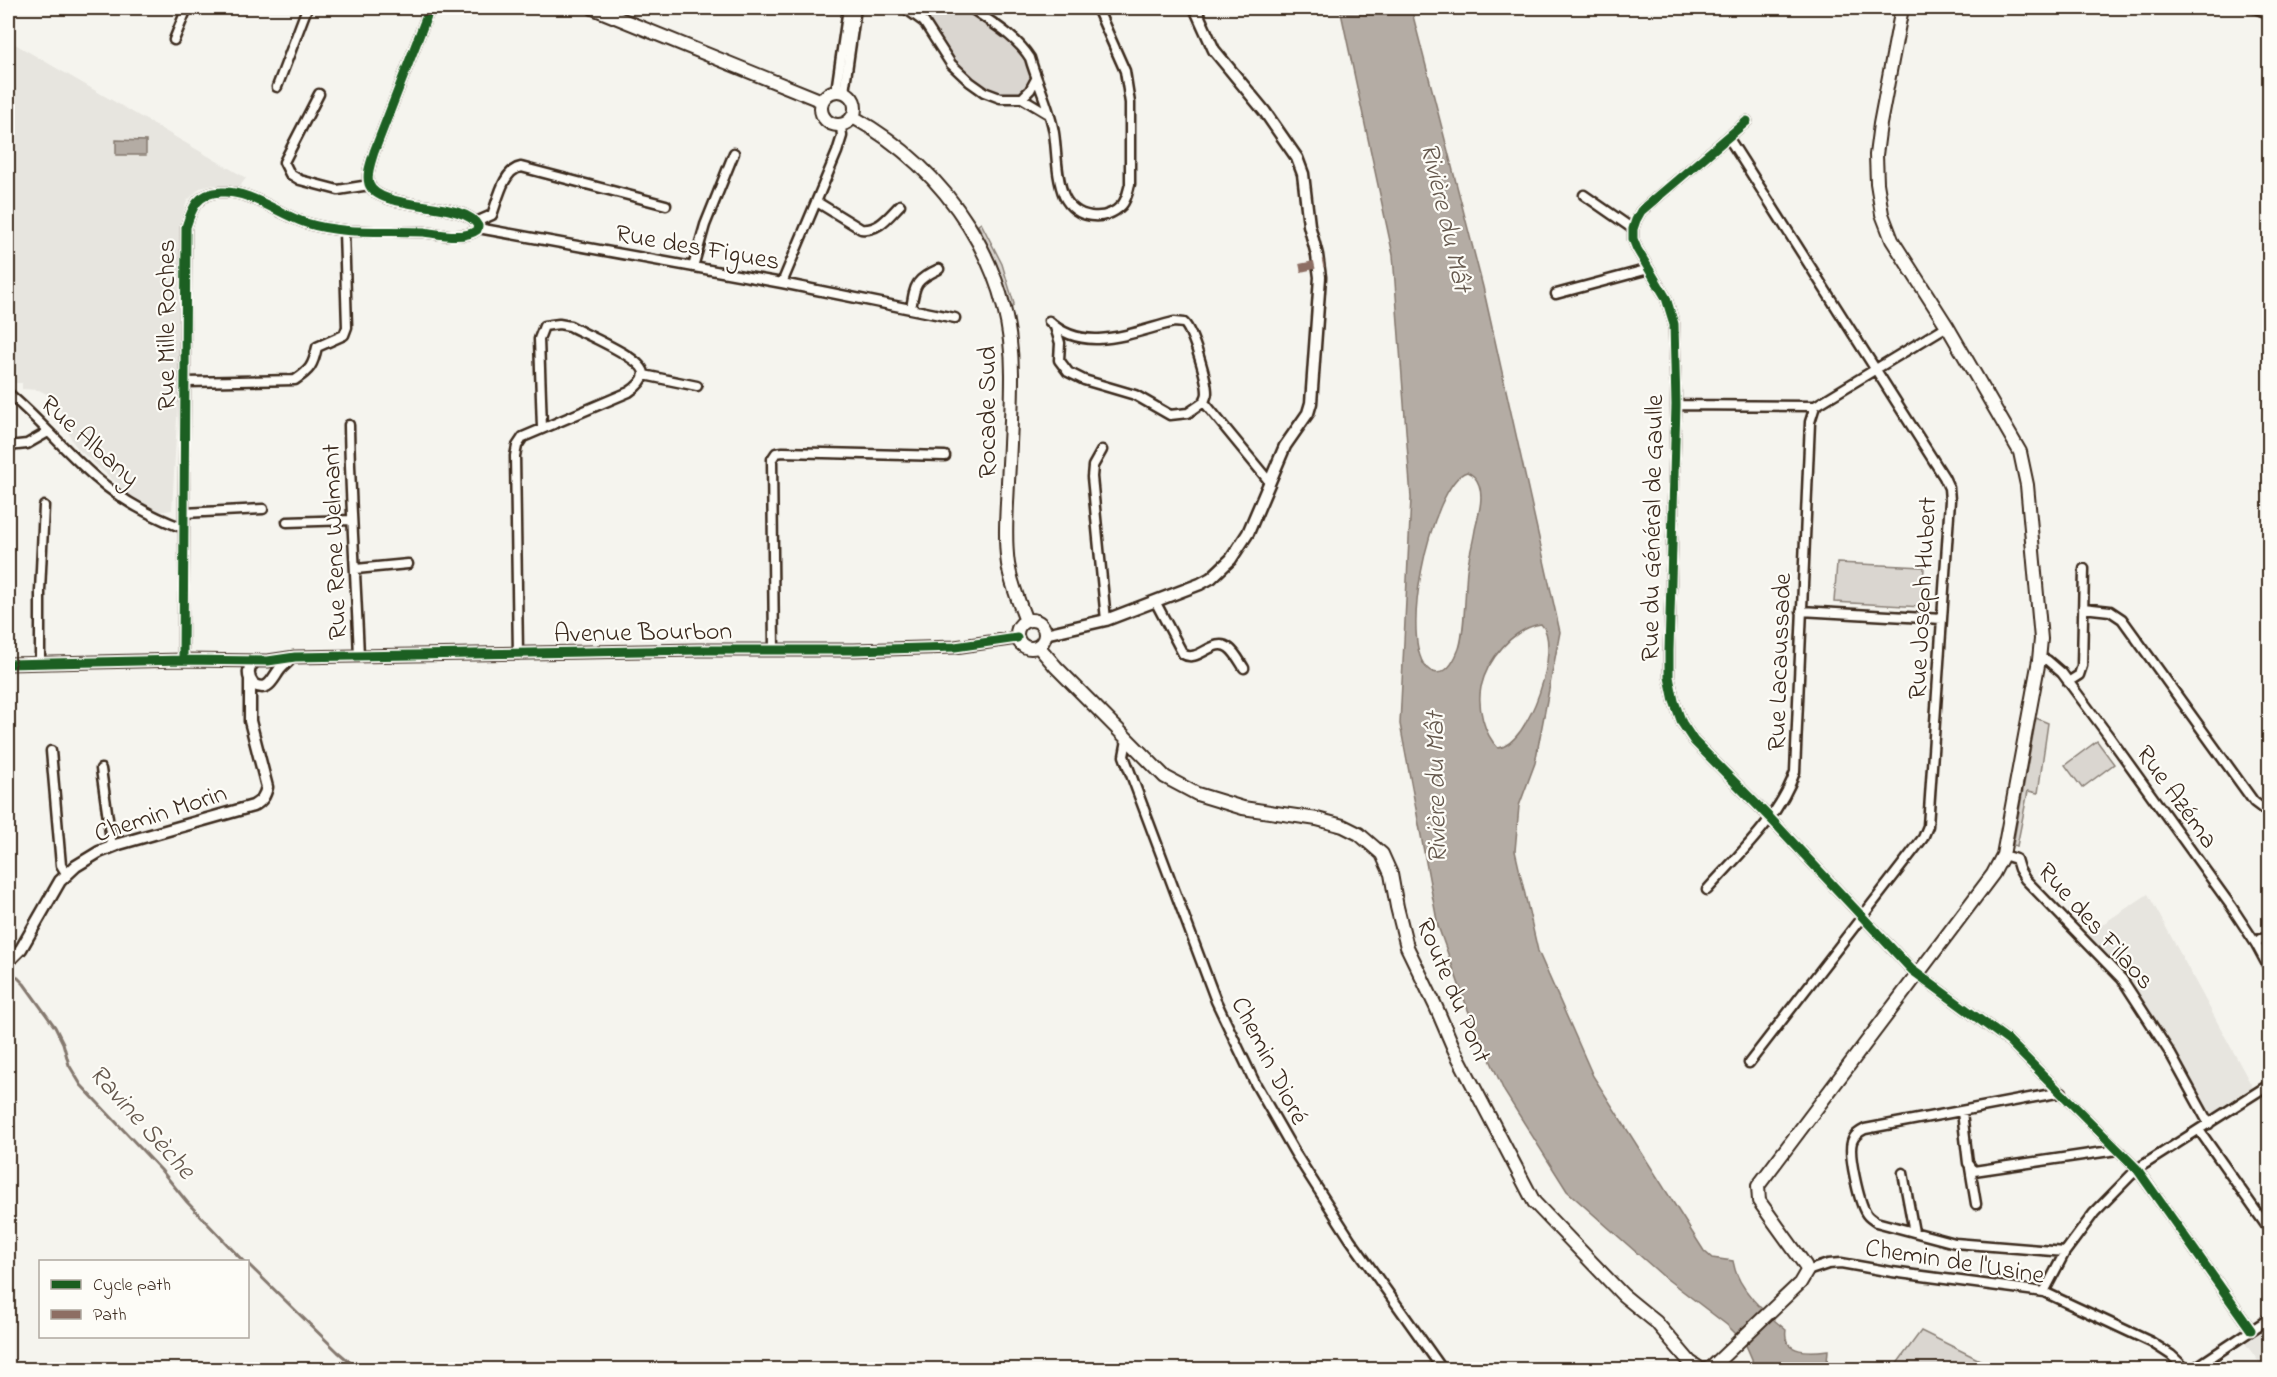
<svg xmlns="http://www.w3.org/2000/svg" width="2277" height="1377" font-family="'Indie Flower',sans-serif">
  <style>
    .built { fill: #e7e5df }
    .green { fill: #dad6d0; stroke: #8a8077; stroke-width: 1.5 }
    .water { fill: #b4aca4; stroke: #84786e; stroke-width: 1.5; fill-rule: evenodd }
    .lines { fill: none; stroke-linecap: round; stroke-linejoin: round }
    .stream { stroke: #84786e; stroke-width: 3 }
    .minor-casing { stroke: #3b2a1e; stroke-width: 13 }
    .tertiary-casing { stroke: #3b2a1e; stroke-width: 15 }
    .secondary-casing { stroke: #3b2a1e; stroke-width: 16 }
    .minor { stroke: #fdfcf7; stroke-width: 8 }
    .tertiary { stroke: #fdfcf7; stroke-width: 10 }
    .secondary { stroke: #fdfcf7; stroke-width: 12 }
    .quiet { stroke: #8d6e63; stroke-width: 8; stroke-dasharray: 15 8; stroke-linecap: butt }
    .cycleway-casing { stroke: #fdfcf7; stroke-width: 13 }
    .cycleway { stroke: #1b5e20; stroke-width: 9 }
    .labels { text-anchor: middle; stroke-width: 4.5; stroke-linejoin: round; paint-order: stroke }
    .street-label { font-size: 26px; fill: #3b2a1e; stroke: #fdfcf7 }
    .water-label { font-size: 27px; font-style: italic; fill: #65584d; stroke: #fdfcf7 }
  </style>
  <rect width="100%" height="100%" fill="#f5f4ee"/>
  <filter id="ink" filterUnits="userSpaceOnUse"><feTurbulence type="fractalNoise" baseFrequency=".0167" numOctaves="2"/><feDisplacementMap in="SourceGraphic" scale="12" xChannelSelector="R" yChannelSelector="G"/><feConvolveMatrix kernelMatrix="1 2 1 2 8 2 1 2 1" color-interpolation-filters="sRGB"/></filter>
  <g filter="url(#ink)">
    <path class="built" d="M8 40 246 178 241 185 236 189 214 185 200 188 187 201 179 225V382L172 510 158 512 132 497 79 450 72 441 56 399 39 390 22 389V383H8Z
      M2148 894 2253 1088 2209 1117 2130 979 2086 935Z
      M2269 1328V1369H2264L2245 1343Z"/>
    <path class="green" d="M912 8C926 8 949 4 962 8 973 10 1019 44 1025 54 1038 74 1031 102 1002 95 985 91 964 76 953 62 940 44 931 18 912 8Z
      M981 223 1002 264 1014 304 1012 307 997 266 978 225Z
      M1837 563 1924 567 1922 607 1834 602Z
      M2036 718 2048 723 2038 793 2028 791 2017 846 2013 845Z
      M2097 741 2114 764 2082 788 2065 765Z
      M1921 1331 1998 1369H1893Z"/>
    <path class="water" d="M1340 8H1411L1483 287 1560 632 1535 763 1519 806 1515 851 1538 951 1593 1076 1704 1251 1712 1258 1733 1261C1737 1289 1765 1313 1786 1330 1782 1355 1812 1352 1828 1350L1827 1363 1820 1369H1753L1752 1359 1745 1343 1727 1325 1663 1276 1567 1191 1504 1091 1468 1010 1438 926 1400 724 1411 498 1393 255ZM1467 472C1472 474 1477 479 1479 485 1484 498 1478 516 1475 530 1473 543 1469 556 1467 570 1465 589 1465 637 1458 651 1454 661 1446 676 1433 672 1393 658 1431 482 1467 472ZM1541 624C1563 646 1529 745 1498 748 1484 734 1477 707 1481 687 1487 660 1513 628 1541 624Z
      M116 140 146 141V155H116Z"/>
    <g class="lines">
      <path class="stream" d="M8 968 24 984 55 1027 63 1043 69 1065 81 1085 161 1170 187 1202 244 1262
        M248 1264 338 1352 359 1370"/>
      <defs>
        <path id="minor" d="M905 8 924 22 951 64 970 82 984 92 1000 98H1022L1047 113
          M971 8C992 23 1016 36 1030 58 1037 83 1050 108 1054 133 1057 153 1056 177 1064 196 1075 219 1105 223 1122 205 1127 199 1128 191 1130 184V103L1125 71 1097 8
          M2255 8 2270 14
          M174 40 187 8
          M277 87 307 8
          M836 91 848 8
          M844 92 856 8
          M319 94 284 162 290 174 300 180 338 190 369 185
          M1022 98 1030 90 1036 79
          M1747 121 1641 211 1636 220 1633 229V239L1637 249 1666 298 1674 324 1676 405 1669 651V677L1674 701 1682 723 1694 741 1770 818 1912 970 2009 1041 2137 1169 2251 1330
          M1728 137 1944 477 1949 488 1950 500 1928 826 1923 838 1749 1063
          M1584 195 1633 229
          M817 202 861 229C879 231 888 217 900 205
          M476 222 492 215C498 200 503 170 521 167L666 205
          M478 228 782 283 955 318
          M693 267 705 225 734 153
          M782 283 837 152 842 136 841 126
          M1556 294 1649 269
          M911 309C915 284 915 280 939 269
          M1049 321C1084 355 1133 332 1174 322L1184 323C1193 332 1207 379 1207 393 1207 396 1205 399 1204 402L1188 413 1170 415 1135 395 1084 380 1068 372 1059 360 1060 343 1055 327
          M644 375 697 386
          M186 382 295 380C310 370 313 366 317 347L344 335 347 327 344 231
          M8 393C39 419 64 450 95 477 121 500 150 516 183 528
          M1204 402 1268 480
          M1676 405 1815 406 1947 326
          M349 425C350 502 356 579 359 656
          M8 446 27 444 48 432
          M1102 450 1093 466 1092 477 1106 620
          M184 513 263 509
          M287 522 351 520
          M356 569 408 564
          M1155 601 1183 654C1198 664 1214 636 1229 648 1235 652 1240 662 1244 668
          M2083 608 2110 611 2122 619 2254 802 2270 814
          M1801 611 1942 619
          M774 650 772 459 776 453 783 452 945 456
          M518 654 515 456 517 446 523 437 629 392C635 388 643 382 644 374 644 358 584 334 570 326L559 324 544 326 539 339 542 428
          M183 660 186 227C192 208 197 193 221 192 250 190 278 214 306 223 344 235 384 230 424 232 439 234 464 240 477 230L478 226C465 199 379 212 369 184 366 174 371 162 374 152L430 8
          M2039 660H2047L2062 673 2108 735 2231 906 2256 944 2270 970
          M40 663V591L44 506
          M2068 682 2079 675 2082 666 2084 569
          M1127 740 1124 756 1216 1001 1255 1083 1295 1153 1350 1239 1443 1370
          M51 751 61 865 67 875
          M101 769 112 847
          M2003 855 2016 859 2019 869 2025 879 2122 979 2170 1053 2209 1124
          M1707 890C1739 854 1779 818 1795 772L1810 422 1815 406
          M2256 944 2260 939 2270 938
          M2062 1092 1865 1129C1859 1132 1854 1135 1852 1142 1848 1154 1859 1202 1866 1213 1868 1217 1872 1219 1876 1222L1955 1243 2065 1252
          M1962 1112 1968 1163 1974 1171 2117 1150
          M2199 1130 2270 1231
          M1970 1168 1976 1204
          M1903 1173 1914 1232
          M1807 1271 1828 1264 1841 1263 1892 1272 2044 1292 2151 1342 2171 1355 2187 1370
          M2044 1292 2065 1252 2094 1213 2137 1169 2270 1084
          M2192 1370 2270 1318"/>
        <path id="tertiary" d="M1045 634 1106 620 1200 584 1211 578 1231 559 1248 533 1285 446 1308 413 1311 403 1320 277 1317 255 1309 225 1303 174 1297 158 1265 112 1214 50 1195 8
          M256 661C247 667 247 676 253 684 269 693 272 679 280 669 283 665 288 662 291 658
          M8 664 183 660 268 661 295 657 699 650H854L955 647 1017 638
          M8 962 21 949 60 881 76 866 99 852 119 844 253 806C262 801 265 796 267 787L250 721V680"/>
        <path id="secondary" d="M593 8 822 101
          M821 108a17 17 0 1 1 34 0a17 17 0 1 1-34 0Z
          M853 117C948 170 1013 267 1012 377 1012 412 1010 447 1008 482 1007 509 1004 537 1008 564 1011 584 1019 602 1026 621
          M1017 634a14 14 0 1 1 28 0a14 14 0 1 1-28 0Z
          M1038 646 1056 667 1165 777 1197 794 1243 808 1317 819 1343 826 1359 834 1382 854 1391 874 1397 907 1407 947 1436 1007 1454 1049 1534 1202 1623 1295 1656 1322 1690 1362 1702 1370
          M1703 1370 1712 1367 1800 1283 1807 1271 1805 1265 1759 1201 1758 1186 1993 874 2003 855 2039 660 2041 639 2027 485 2020 452 1947 326 1892 240 1882 214 1877 183 1876 155 1880 124 1902 8"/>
      </defs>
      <use href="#minor" class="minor-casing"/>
      <use href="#tertiary" class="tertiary-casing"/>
      <use href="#secondary" class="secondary-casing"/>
      <use href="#minor" class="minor"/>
      <use href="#tertiary" class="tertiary"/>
      <use href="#secondary" class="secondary"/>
      <path class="quiet" d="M1300 268 1324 263"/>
      <defs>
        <path id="cycleway" d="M1747 121 1641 211 1636 220 1633 229V239L1637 249 1666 298 1674 324 1676 405 1669 651V677L1674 701 1682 723 1694 741 1770 818 1912 970 2009 1041 2137 1169 2251 1330
          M183 660 186 227C192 208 197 193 221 192 250 190 278 214 306 223 344 235 384 230 424 232 439 234 464 240 477 230L478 226C465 199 379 212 369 184 366 174 371 162 374 152L430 8
          M8 664 183 660 268 661 295 657 699 650H854L955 647 1017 638"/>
      </defs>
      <use href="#cycleway" class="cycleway-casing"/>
      <use href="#cycleway" class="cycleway"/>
    </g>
  </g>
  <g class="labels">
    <g class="street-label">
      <text transform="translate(698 246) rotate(10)" y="9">Rue des Figues</text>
      <text transform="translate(165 325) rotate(-90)" y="9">Rue Mille Roches</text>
      <text transform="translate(986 412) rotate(-90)" y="9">Rocade Sud</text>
      <text transform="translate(91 440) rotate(42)" y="9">Rue Albany</text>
      <text transform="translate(1651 528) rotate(-89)" y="9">Rue du Général de Gaulle</text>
      <text transform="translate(333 542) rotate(-92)" y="9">Rue Rene Welmant</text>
      <text transform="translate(1921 598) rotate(-87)" y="9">Rue Joseph Hubert</text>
      <text transform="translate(643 631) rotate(-1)" y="9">Avenue Bourbon</text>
      <text transform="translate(1778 662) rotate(-88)" y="9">Rue Lacaussade</text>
      <text transform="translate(2178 796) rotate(54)" y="9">Rue Azéma</text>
      <text transform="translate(160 812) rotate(-18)" y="9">Chemin Morin</text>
      <text transform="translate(2097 925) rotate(48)" y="9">Rue des Filaos</text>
      <text transform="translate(1455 990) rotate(67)" y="9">Route du Pont</text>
      <text transform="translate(1271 1060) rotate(63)" y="9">Chemin Dioré</text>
      <text transform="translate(1955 1260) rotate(9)" y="9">Chemin de l'Usine</text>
    </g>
    <g class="water-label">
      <text transform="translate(1447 217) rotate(77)" y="9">Rivière du Mât</text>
      <text transform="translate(1435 788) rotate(-91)" y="9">Rivière du Mât</text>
      <text transform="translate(143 1121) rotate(48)" y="9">Ravine Sèche</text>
    </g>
  </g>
  <rect width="2277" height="1377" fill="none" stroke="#fdfcf7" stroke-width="30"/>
  <rect x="15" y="15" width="2247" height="1347" fill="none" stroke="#3b2a1e" stroke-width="2" filter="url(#ink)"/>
  <rect x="39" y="1260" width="210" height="78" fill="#fdfcf7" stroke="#afa8a0" stroke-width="1.5"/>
  <rect x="51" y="1280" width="30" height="9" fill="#1b5e20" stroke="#afa8a0" stroke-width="1.5"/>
  <text x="93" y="1290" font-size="18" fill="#3b2a1e">Cycle path</text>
  <rect x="51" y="1310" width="30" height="9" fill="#8d6e63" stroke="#afa8a0" stroke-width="1.5"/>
  <text x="93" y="1320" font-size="18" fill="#3b2a1e">Path</text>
</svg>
